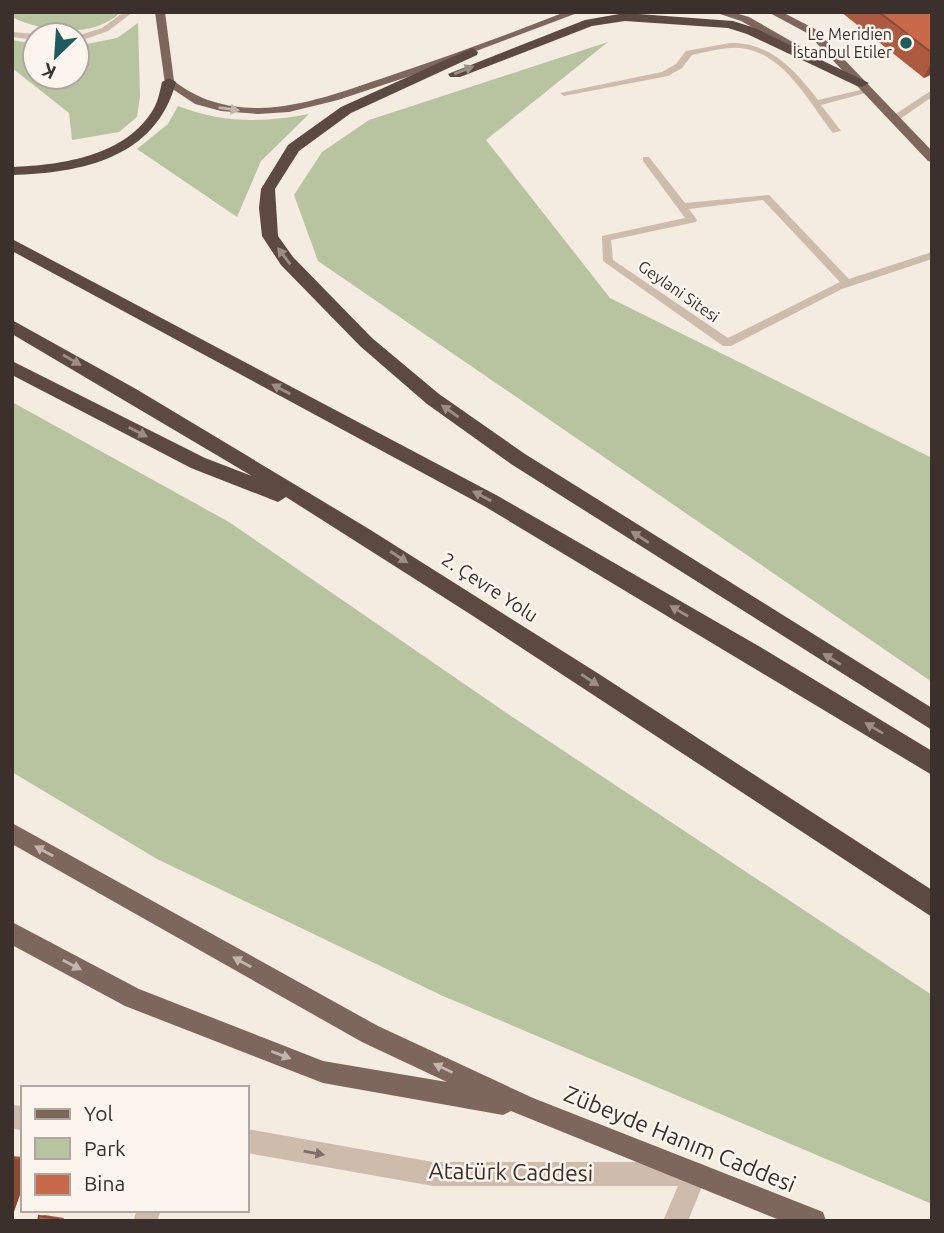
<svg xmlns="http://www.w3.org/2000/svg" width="944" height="1233" font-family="Ubuntu,sans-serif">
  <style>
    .green { fill: #b8c4a0 }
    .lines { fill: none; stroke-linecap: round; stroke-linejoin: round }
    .service { fill: #cdbbac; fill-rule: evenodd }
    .minor { fill: #cdbbac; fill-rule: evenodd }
    .primary { fill: #7d675c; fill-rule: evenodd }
    .motorway { fill: #5c4a42; fill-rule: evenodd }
    .wall { fill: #ac5a40 }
    .shaded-wall { fill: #8c4a34 }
    .building { fill: #c8694b; stroke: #8c4a34; stroke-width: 2 }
    .oneway { fill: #9c8e87 }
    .oneway2 { fill: #c2b5ac }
    .oneway3 { fill: #7d6f65 }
    .poi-dot { fill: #1f5a5e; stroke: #fbf5ee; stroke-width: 2.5 }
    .labels { text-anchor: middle; stroke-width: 5; stroke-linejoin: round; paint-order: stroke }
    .far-poi-label { font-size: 16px; fill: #3b302b; stroke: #fbf5ee; text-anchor: end }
    .far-street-label { font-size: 16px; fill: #3b302b; stroke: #fbf5ee }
    .street-label { font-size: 19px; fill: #3b302b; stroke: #fbf5ee }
    .near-street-label { font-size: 23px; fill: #3b302b; stroke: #fbf5ee }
  </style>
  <rect width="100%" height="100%" fill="#f4ebe1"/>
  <path class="green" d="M12 12H121C93 39 44 33 12 17Z
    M138 23 140 96 137 117 119 132 72 140 69 113 12 68V40L35 44V77H77V46L117 38Z
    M608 42 486 140 610 298 932 458V682L318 261 294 195 322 152 369 120Z
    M178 106C221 123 264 123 309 114L261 161 237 217 137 149 168 124Z
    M12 402 229 522 508 714 932 995V1204L443 996 157 859 12 772Z"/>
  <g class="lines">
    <path class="service" d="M124 12H133L108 31 77 42V36L102 28Z
      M12 32 35 34 37 35H35V40L12 37Z
      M730 43C770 42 795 70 818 100L869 88 873 91 821 105 841 131 833 133C809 103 784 52 740 48 724 47 708 52 692 55L682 68 668 76 564 96 560 93 662 72 676 64 686 51Z
      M932 90V97L897 121H891V117Z
      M643 157H649L685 203 769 195 849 279 932 252V259L842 289 731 346H723L603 261 602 236 685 218 643 161ZM763 200 840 282 728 338 613 260 611 240 696 222 697 220 689 209Z"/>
    <path class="minor" d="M12 1105 23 1106V1130L12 1129Z
      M247 1129 433 1162H695L704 1165 707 1174 688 1221H663L678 1186H433L247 1153Z
      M137 1210H161L157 1221H133Z"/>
    <path class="primary" d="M155 12H165L174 81C200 101 227 108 259 108 304 107 347 90 389 76 448 56 507 35 565 12H580L407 77 338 100 289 112 258 114 221 111 195 104 165 84Z
      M714 12H732L749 17 824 60 815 62 741 21Z
      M768 12H782L815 29 932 151V162L928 161 807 33Z
      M12 823 378 1026 533 1098 823 1212 826 1221H782L511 1111 503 1115 323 1083 125 1006 12 945V922L139 989 323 1061 447 1082 362 1042 12 844Z"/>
    <path class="motorway" d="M625 13 733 21 755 28 869 83 862 87 857 86 747 34 728 28 625 21 592 26 460 77H450L448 74 585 20Z
      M472 48 478 52 477 55 351 113 299 151 275 189 278 236 293 257 372 338 439 394 525 454 932 708V730L511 464 427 404 360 346 281 265 262 236 259 208 261 189 288 145 341 107Z
      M169 78 176 82C156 158 82 173 12 175V167C62 165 127 156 154 108 158 101 160 91 162 82Z
      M12 239 498 496 762 648 932 751V775L484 506 12 251Z
      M12 320 136 389 369 529 599 674 932 890V917L470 614 286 497 278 502 191 468 12 375V361L205 458 252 476 12 334Z"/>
  </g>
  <path class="wall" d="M841 12H932V74L924 78Z
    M12 1156 23 1157V1186L12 1217Z
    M45 1215 64 1218 63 1221 39 1216Z"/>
  <path class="shaded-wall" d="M932 60V74L924 78Z
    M12 1159H23V1186L12 1217Z"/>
  <path class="building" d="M879 12H932V53Z
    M39 1216 58 1219V1221H38Z"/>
  <defs><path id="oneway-solid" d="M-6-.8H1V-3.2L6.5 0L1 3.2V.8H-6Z" transform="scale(1.75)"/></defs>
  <g class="oneway">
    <use href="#oneway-solid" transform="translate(464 70) rotate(-22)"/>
    <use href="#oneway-solid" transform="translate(284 256) rotate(-127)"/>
    <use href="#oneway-solid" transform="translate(72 360) rotate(30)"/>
    <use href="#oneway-solid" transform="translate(281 389) rotate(-152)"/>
    <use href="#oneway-solid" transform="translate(450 411) rotate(-145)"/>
    <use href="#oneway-solid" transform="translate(138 432) rotate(27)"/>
    <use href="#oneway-solid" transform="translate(482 496) rotate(-152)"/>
    <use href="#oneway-solid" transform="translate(640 537) rotate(-147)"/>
    <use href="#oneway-solid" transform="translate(399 557) rotate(33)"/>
    <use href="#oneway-solid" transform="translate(679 611) rotate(-150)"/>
    <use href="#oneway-solid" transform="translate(832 659) rotate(-148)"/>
    <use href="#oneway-solid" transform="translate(590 680) rotate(33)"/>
    <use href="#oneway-solid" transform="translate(874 728) rotate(-149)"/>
  </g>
  <g class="oneway2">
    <use href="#oneway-solid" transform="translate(229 109) rotate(7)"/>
    <use href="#oneway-solid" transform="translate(44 851) rotate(-151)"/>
    <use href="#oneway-solid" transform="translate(242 962) rotate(-151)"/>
    <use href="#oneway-solid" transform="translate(72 965) rotate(28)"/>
    <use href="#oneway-solid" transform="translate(281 1055) rotate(21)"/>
    <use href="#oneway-solid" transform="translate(443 1068) rotate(-155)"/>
  </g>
  <use class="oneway3" href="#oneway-solid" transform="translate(314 1153) rotate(10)"/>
  <circle class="poi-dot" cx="906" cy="43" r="7"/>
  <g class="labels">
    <g class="far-poi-label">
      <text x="892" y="40">Le Meridien<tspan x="892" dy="18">İstanbul Etiler</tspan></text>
    </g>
    <g class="far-street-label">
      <text transform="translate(679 291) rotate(35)" y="6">Geylani Sitesi</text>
    </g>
    <g class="street-label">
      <text transform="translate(490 587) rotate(33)" y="7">2. Çevre Yolu</text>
    </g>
    <g class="near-street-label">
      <text transform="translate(680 1139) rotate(22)" y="8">Zübeyde Hanım Caddesi</text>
      <text transform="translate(511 1172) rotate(1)" y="8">Atatürk Caddesi</text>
    </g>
  </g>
  <rect width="944" height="1233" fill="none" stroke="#3b302b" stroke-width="28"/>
  <rect x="21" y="1086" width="228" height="126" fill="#fbf5ee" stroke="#aea6a0" stroke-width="2"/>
  <rect x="35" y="1109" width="35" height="10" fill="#7d675c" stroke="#aea6a0" stroke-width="2"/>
  <text x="84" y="1121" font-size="21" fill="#3b302b">Yol</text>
  <rect x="35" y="1138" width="35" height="21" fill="#b8c4a0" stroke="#aea6a0" stroke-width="2"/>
  <text x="84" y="1156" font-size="21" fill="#3b302b">Park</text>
  <rect x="35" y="1174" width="35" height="21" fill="#c8694b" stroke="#aea6a0" stroke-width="2"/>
  <text x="84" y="1191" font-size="21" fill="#3b302b">Bina</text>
  <g transform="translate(56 56) rotate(205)"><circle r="33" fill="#fbf5ee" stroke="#aea6a0" stroke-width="2"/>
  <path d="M0-5L12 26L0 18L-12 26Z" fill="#1f5a5e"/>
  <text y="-10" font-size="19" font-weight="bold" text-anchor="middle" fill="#3b302b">K</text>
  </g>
</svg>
